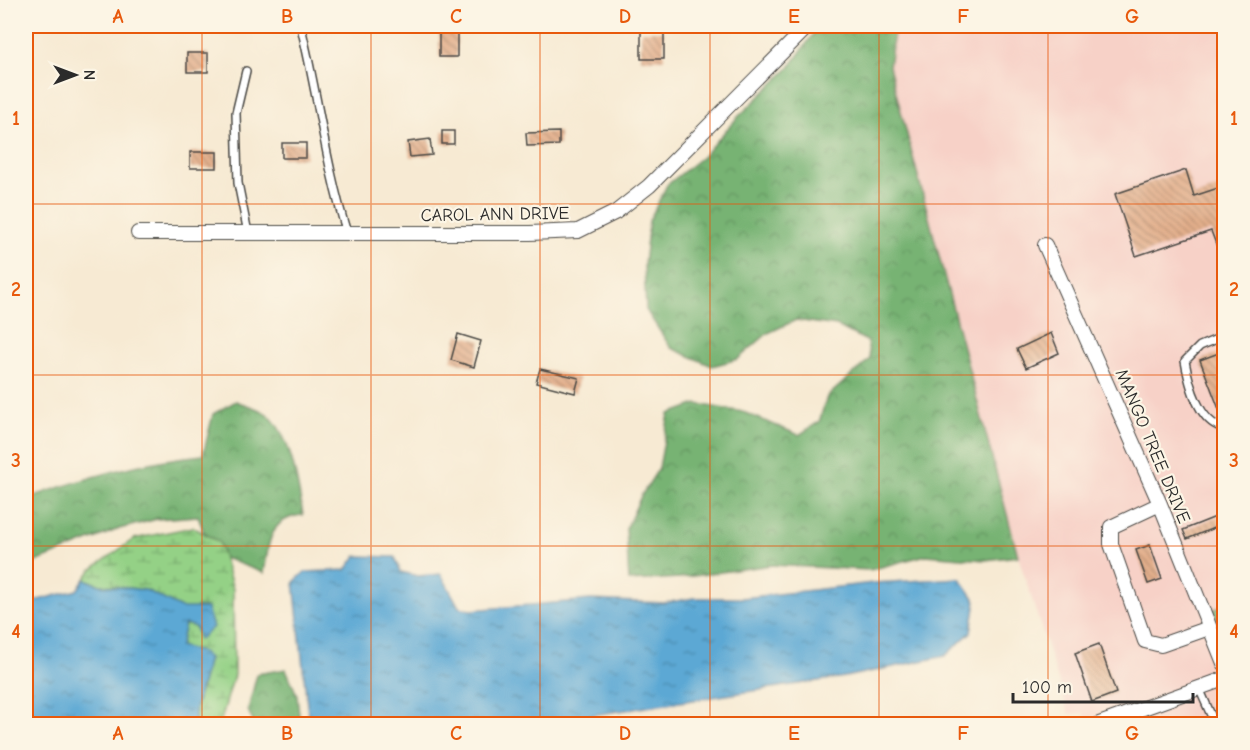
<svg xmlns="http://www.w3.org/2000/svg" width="1250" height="750" font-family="'Comic Neue',sans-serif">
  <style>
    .built { fill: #f7d1c7 }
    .forest { fill: url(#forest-crowns); stroke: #516f4f; stroke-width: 1.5 }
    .wetland { fill: url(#wetland-marsh); stroke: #607e58; stroke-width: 1.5 }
    .water { fill: url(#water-ripples); stroke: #436a80; stroke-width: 1.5 }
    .building { fill: url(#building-back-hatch) }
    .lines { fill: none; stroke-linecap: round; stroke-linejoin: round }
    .service-casing { stroke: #4a4844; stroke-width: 10 }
    .minor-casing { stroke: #4a4844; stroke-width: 16 }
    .service { stroke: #fff; stroke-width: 7 }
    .minor { stroke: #fff; stroke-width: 14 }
    .grid { fill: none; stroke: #e8590c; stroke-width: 1.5; stroke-opacity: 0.55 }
    .labels { text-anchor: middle; stroke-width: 4.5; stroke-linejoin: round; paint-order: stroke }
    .street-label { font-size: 18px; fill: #2b2b2b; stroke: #fcf5e5 }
    .neatline { fill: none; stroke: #e8590c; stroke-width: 2 }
    .grid-label { font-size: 20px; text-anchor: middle; font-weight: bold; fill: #e8590c }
  </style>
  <defs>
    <pattern id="forest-crowns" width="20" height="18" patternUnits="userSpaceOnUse" patternTransform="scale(1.5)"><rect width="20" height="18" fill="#77b373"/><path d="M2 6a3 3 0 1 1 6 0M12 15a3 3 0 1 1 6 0" fill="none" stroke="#62925f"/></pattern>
    <pattern id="wetland-marsh" width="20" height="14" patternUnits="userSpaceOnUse" patternTransform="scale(1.5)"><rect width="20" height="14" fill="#94d186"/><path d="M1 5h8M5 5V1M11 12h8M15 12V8" fill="none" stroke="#79aa6e"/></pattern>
    <pattern id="water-ripples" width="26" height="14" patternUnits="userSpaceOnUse" patternTransform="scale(1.5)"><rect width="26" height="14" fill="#5ba8d4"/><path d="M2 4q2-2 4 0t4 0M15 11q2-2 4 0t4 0" fill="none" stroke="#4b89ac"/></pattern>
    <pattern id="building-back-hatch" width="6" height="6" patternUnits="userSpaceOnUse" patternTransform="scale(1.5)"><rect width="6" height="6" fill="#e3af8b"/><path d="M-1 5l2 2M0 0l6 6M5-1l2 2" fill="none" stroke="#b88f72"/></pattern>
  </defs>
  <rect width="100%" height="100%" fill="#fcf5e5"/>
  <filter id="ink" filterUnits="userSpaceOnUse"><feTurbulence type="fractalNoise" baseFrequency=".0167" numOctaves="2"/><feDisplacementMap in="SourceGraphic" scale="12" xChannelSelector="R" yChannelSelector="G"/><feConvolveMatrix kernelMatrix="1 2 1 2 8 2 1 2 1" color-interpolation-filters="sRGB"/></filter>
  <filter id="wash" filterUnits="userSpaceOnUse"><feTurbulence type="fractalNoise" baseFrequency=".008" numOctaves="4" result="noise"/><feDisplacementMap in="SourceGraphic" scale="24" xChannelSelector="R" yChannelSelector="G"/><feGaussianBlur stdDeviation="1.35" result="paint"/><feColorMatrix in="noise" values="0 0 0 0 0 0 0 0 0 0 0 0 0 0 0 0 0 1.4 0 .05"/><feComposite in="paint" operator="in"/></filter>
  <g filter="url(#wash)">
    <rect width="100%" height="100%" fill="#f7ead3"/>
    <path class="built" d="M895 26H1224V605L1214 610 1224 641V724H1084V713L1069 714 1018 556 889 66Z"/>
    <path class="forest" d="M819 26H895L889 66 1018 556 985 560 926 555 870 570 771 565 679 578 629 581 626 529 641 496 659 468 669 414 697 404 743 412 799 435 819 422 827 397 870 359 867 341 837 326 796 320 768 333 738 359 712 366 671 348 646 310 644 264 649 221 667 185 702 157 738 117 789 68Z
      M236 401C245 405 259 408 267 414 291 434 298 485 303 515 268 518 269 544 264 573L224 558 219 542 204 533 198 516 157 519 119 529 26 566V499C84 478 141 461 203 455L213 414Z
      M1224 605V641L1213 610Z
      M286 669 297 695 300 724H254L248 710 257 674Z"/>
    <path class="wetland" d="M193 527 219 542 233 589 234 675 220 724H195V709L209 658 201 652 180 646 185 624 212 627 146 590 100 585 85 579 91 570 134 539Z"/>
    <path class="water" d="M356 556 395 557 401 572 418 576 441 574 459 607 471 610 590 600 664 603 694 598H743L873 583 960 578 976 601 971 632 945 656 845 677 533 724H309L294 582 305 572 346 570Z
      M85 579 100 585 146 590 181 608H207L213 627 199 640 195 627 185 624 180 646 201 652 209 658 195 709V724H26V603L77 590Z"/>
    <g id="blocks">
      <path class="building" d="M439 26H457V57H439Z
        M641 31H664V59H641Z
        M187 53H208V72H187Z
        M442 131H454V144H442Z
        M559 132V145L527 146 526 133Z
        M430 139 432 155 410 157 408 142Z
        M282 143H306V158H282Z
        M190 152H217V168H190Z
        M1186 170 1194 196 1224 186V265L1211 231 1136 256 1115 194Z
        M1051 333 1059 353 1026 368 1017 349Z
        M458 334 481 341 474 367 451 360Z
        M1224 351V422L1200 360Z
        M540 369 579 378 575 393 536 383Z
        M1218 516 1221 525 1187 539 1183 530Z
        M1150 545 1162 579 1148 584 1136 550Z
        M1099 644 1116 693 1092 702 1075 653Z"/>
    </g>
  </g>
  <g filter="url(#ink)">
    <use href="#blocks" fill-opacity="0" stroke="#4a4844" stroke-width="1.5"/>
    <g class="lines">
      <defs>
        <path id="service" d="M301 27C318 96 326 166 347 233
          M246 71 236 113 238 183 248 233
          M1224 336 1200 346 1185 361C1189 384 1199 423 1224 428
          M1199 688 1215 724"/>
        <path id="minor" d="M138 233H530L578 231 616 212 649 186 808 26
          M1045 245 1160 504 1224 663
          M1160 504 1111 527V544L1145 641 1161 645 1209 628
          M1099 724 1224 679"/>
      </defs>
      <use href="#service" class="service-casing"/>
      <use href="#minor" class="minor-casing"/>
      <use href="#service" class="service"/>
      <use href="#minor" class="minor"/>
    </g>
  </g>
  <path class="grid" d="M202 26V724M371 26V724M540 26V724M710 26V724M879 26V724M1048 26V724M26 204H1224M26 375H1224M26 546H1224"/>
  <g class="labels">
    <g class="street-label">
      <text transform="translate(495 214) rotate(-1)" y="6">CAROL ANN DRIVE</text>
      <text transform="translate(1153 446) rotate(67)" y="6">MANGO TREE DRIVE</text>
    </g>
  </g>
  <rect width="1250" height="750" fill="none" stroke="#fcf5e5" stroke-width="66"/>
  <g transform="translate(75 75) rotate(90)" stroke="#fcf5e5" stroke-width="4.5" paint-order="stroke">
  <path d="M0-4.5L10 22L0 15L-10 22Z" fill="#2b2b2b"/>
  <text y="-9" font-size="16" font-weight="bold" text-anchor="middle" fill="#2b2b2b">N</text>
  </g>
  <path d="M1013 693v9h180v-9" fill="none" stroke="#2b2b2b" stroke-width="3"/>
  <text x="1022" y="693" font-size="18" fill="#2b2b2b" stroke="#fcf5e5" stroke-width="4.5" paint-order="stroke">100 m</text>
  <rect x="33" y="33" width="1184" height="684" class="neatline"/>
  <g class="grid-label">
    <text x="118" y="23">A</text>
    <text x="287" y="23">B</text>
    <text x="456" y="23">C</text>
    <text x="625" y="23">D</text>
    <text x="794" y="23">E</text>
    <text x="963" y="23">F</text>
    <text x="1132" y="23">G</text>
    <text x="16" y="125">1</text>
    <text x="1234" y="125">1</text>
    <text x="16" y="296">2</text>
    <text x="1234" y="296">2</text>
    <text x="16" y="467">3</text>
    <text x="1234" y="467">3</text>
    <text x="16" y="638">4</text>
    <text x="1234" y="638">4</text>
    <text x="118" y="740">A</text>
    <text x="287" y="740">B</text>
    <text x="456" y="740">C</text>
    <text x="625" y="740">D</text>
    <text x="794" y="740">E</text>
    <text x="963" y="740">F</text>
    <text x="1132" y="740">G</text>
  </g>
</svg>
